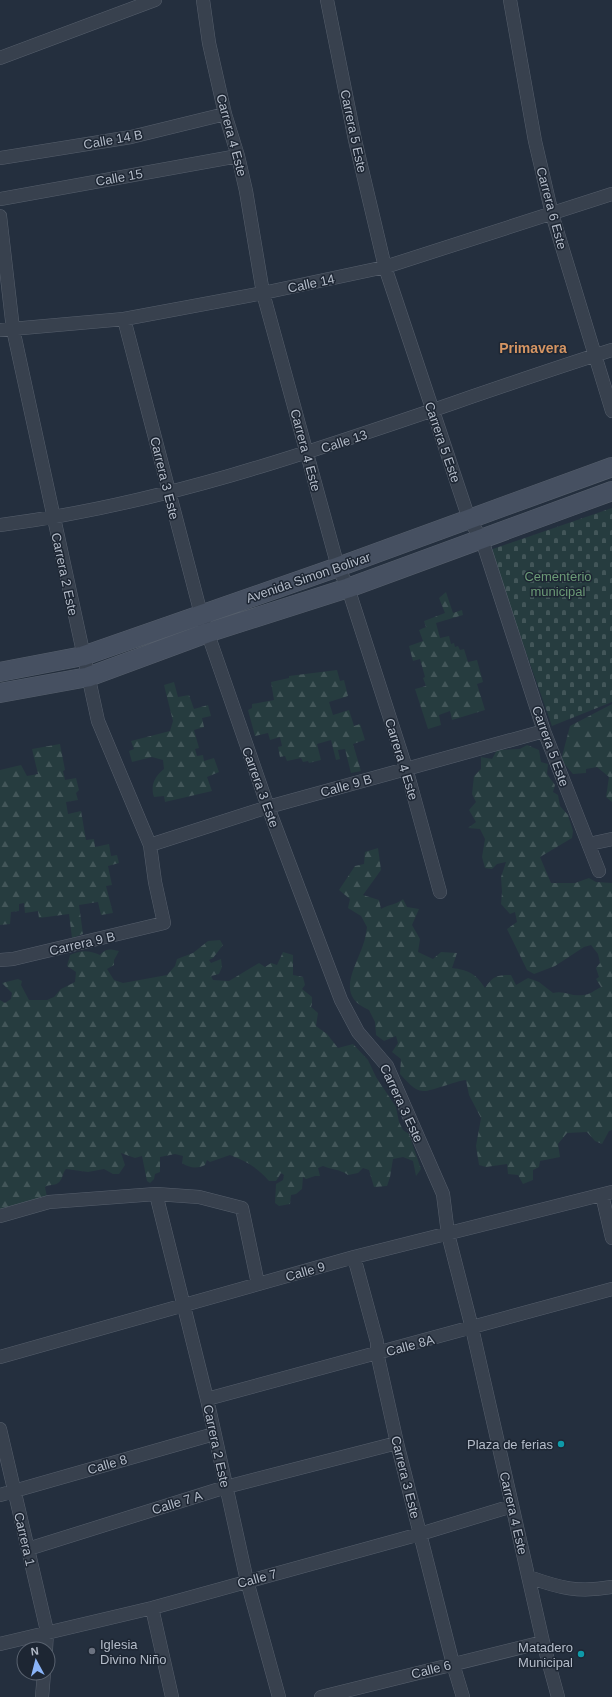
<svg xmlns="http://www.w3.org/2000/svg" width="612" height="1697" font-family="Arial,sans-serif">
  <style>
    .forest { fill: url(#forest-firs) }
    .cemetery { fill: url(#cemetery-stones) }
    .lines { fill: none; stroke-linecap: round; stroke-linejoin: round }
    .minor-casing { stroke: #565f6c; stroke-width: 14 }
    .secondary-casing { stroke: #565f6c; stroke-width: 20 }
    .minor { stroke: #38414e; stroke-width: 13 }
    .secondary { stroke: #465061; stroke-width: 19 }
    .culture-dot { fill: #0f9aa8; stroke: #1d2633; stroke-width: 1.5 }
    .worship-dot { fill: #6b7280; stroke: #1d2633; stroke-width: 1.5 }
    .labels { text-anchor: middle; stroke-width: 3; stroke-linejoin: round; paint-order: stroke }
    .street-label { font-size: 13px; fill: #b4bcc9; stroke: #1d2633 }
    .park-label { font-size: 13px; fill: #6b9a76; stroke: #1d2633 }
    .poi-label { font-size: 13px; fill: #b4bcc9; stroke: #1d2633; text-anchor: end }
    .neighbourhood-label { font-size: 14px; font-weight: bold; fill: #d59563; stroke: #1d2633 }
  </style>
  <defs>
    <pattern id="forest-firs" width="22" height="20" patternUnits="userSpaceOnUse"><rect width="22" height="20" fill="#263c3f"/><path d="M5 1l3.5 6h-7zM16 11l3.5 6h-7z" fill="#435659"/></pattern>
    <pattern id="cemetery-stones" width="16" height="16" patternUnits="userSpaceOnUse"><rect width="16" height="16" fill="#263c3f"/><path d="M2 7V4a2 2 0 0 1 4 0v3zM10 15v-3a2 2 0 0 1 4 0v3z" fill="#435659"/></pattern>
  </defs>
  <rect width="100%" height="100%" fill="#242f3e"/>
  <path class="forest" d="M446 592 453 613 462 610 463 615 436 623 440 638 449 636 451 644 454 643 455 647 458 646 460 650 464 649 468 662 477 660 483 682 477 684 485 710 452 720 450 711 439 715 441 725 428 729 415 689 426 686 423 678 425 677 420 659 413 661 409 646 423 641 419 630 426 627 424 621 445 613 439 598Z
    M337 670 340 681 344 680 348 696 329 702 333 715 349 710 354 726 360 724 365 740 353 744 361 771 351 773 345 749 338 750 340 759 336 760 331 740 317 744 321 760 309 763 308 761 303 762 301 758 287 761 285 756 280 757 278 747 282 746 280 737 270 740 268 733 255 736 248 710 252 708V704L274 700 271 682 289 678V676Z
    M174 682 178 697 189 695 194 709 208 705 211 716 202 718 204 727 194 730 199 748 195 749 197 756 203 755 204 761 214 758 219 772 207 777 212 791 165 802 164 796 154 797C150 785 155 776 164 769L163 760 152 757 132 762 129 751 134 749 131 741 170 731 173 721 164 685Z
    M612 704V802L606 797 609 777 597 767 586 769V773L573 774 561 760 570 726Z
    M60 744 65 770 63 771 65 780 76 778 79 790 76 793 78 800 66 802 68 814 81 811 86 840 94 839 95 847 109 844 111 856 117 855 119 863 108 866 112 885 106 886 113 913 101 915 98 902 79 905 83 934 72 938 69 914 39 918 38 911 25 913 24 903 19 904V911L11 912 10 924 0 925V770L21 765 27 776 38 774 32 749Z
    M527 745 539 750 541 762 548 764 547 774 555 785 553 792 558 795 560 806 568 815 573 831 572 838 540 857 551 883H575L589 878 596 882 612 883V1130L609 1131 602 1144 595 1141 587 1132 567 1133 558 1144 560 1157 540 1161 539 1167 533 1170V1180L523 1184 518 1175 508 1174 507 1164 486 1167 479 1165 476 1146 481 1118 469 1095 466 1080C455 1081 430 1092 423 1091 414 1091 406 1080 400 1074L401 1059 392 1052 398 1043 396 1036 384 1041 376 1035 375 1022 369 1010C335 996 355 969 363 945 365 940 366 933 367 927L361 916 348 908 350 899 339 890 355 866 364 864 365 852 378 848 381 870 363 895 379 900 381 909C389 904 396 905 403 899L407 907 419 909 412 925 420 939 418 952 433 959 441 952 457 953 452 968C469 970 476 974 485 988 493 976 497 975 511 975L516 985 528 978 539 982 553 993C564 990 572 997 583 995 589 995 595 990 601 987L596 979 599 977 596 968 600 963 598 954 591 945 584 947 555 966 534 974 527 970 507 929 517 922 515 912 510 914 501 904 502 892 501 877 506 862 497 864 492 869 485 868 482 857 485 839 480 829 468 828 476 822 469 810 476 802 472 794 474 776 481 769V757L492 759 497 750 520 749Z
    M220 940 223 945 213 958 209 960 211 963 221 959 222 967 219 974 211 976 213 980 229 981 259 963 265 967 271 963 277 965 283 952 293 955V975L303 977 305 985 302 989 312 997V1004L311 1007 318 1013 316 1026 327 1034 338 1048 353 1044 368 1060 376 1077 396 1107 399 1122 403 1130 409 1134 421 1169 416 1176 413 1161 403 1157 393 1159 390 1177 387 1186 374 1187 369 1170 363 1168 358 1173 348 1175C340 1169 332 1170 323 1166L318 1168 320 1176H315L306 1179 303 1177 302 1189 296 1194 291 1195 290 1204 279 1206 275 1203 276 1184 283 1180 284 1175 281 1173 276 1181H269C258 1168 246 1161 230 1155L210 1162 207 1160 205 1165C198 1169 189 1168 182 1163L183 1156 175 1154 160 1157V1172L155 1174 154 1179 150 1183 147 1181 142 1156 135 1158 121 1153 125 1165 119 1174H113L104 1169 88 1172 66 1169C62 1173 63 1180 58 1183 54 1186 49 1184 45 1187L47 1197H40L37 1201 0 1212V1000L5 1003 11 999 12 993 2 983 18 979 22 981 21 985 29 1000H47L54 997 61 989 75 982 76 972 67 966 70 955C82 950 88 950 100 955 106 948 110 949 119 951L114 960V965L107 969 114 980 123 983 167 975 175 966 177 959 193 953 208 941Z"/>
  <path class="cemetery" d="M612 508V702L552 726 490 550Z"/>
  <g class="lines">
    <defs>
      <path id="minor" d="M203 0 209 43 225 114 238 156 246 191 263 293 338 567 348 588 406 768 440 892
        M327 0 355 140 385 267 469 519 482 540 544 731 599 871
        M510 0 535 141 552 214 612 411
        M0 58 155 0
        M0 158 131 137 225 114
        M0 199 238 156
        M0 216 13 329 98 721 150 845 155 882 164 923 13 959 0 960
        M124 319 201 614 268 807 341 1000 358 1032 387 1066 443 1194 448 1234 472 1328 543 1642 558 1697
        M0 330 124 319 263 293 385 267 612 194
        M0 525C212 498 409 414 612 350
        M589 844 612 839
        M150 845 268 807 544 731
        M156 1194 207 1399 247 1581 279 1697
        M602 1195 612 1238
        M0 1216 49 1202 156 1194 199 1197 242 1208 258 1284
        M354 1257 377 1342V1353L397 1443 453 1664 463 1697
        M0 1357 354 1257 612 1192
        M207 1399 612 1289
        M0 1429 47 1631 46 1649
        M0 1495 214 1434
        M28 1549 226 1487 397 1443
        M529 1577C560 1588 578 1593 612 1587
        M152 1608 172 1697
        M0 1644 152 1608 420 1534 512 1506
        M42 1697 44 1673
        M321 1697 543 1642"/>
      <path id="secondary" d="M0 672 83 656 338 567 612 467
        M0 693 88 677 207 633 348 588 612 491"/>
    </defs>
    <use href="#minor" class="minor-casing"/>
    <use href="#secondary" class="secondary-casing"/>
    <use href="#minor" class="minor"/>
    <use href="#secondary" class="secondary"/>
  </g>
  <g class="culture-dot">
    <circle cx="561" cy="1444" r="4"/>
    <circle cx="581" cy="1654" r="4"/>
  </g>
  <circle class="worship-dot" cx="92" cy="1651" r="4"/>
  <g class="labels">
    <g class="street-label">
      <text transform="translate(354 131) rotate(78)" y="5">Carrera 5 Este</text>
      <text transform="translate(232 135) rotate(75)" y="5">Carrera 4 Este</text>
      <text transform="translate(113 139) rotate(-10)" y="5">Calle 14 B</text>
      <text transform="translate(119 177) rotate(-10)" y="5">Calle 15</text>
      <text transform="translate(552 208) rotate(75)" y="5">Carrera 6 Este</text>
      <text transform="translate(311 283) rotate(-12)" y="5">Calle 14</text>
      <text transform="translate(344 441) rotate(-18)" y="5">Calle 13</text>
      <text transform="translate(443 442) rotate(71)" y="5">Carrera 5 Este</text>
      <text transform="translate(306 450) rotate(75)" y="5">Carrera 4 Este</text>
      <text transform="translate(165 478) rotate(76)" y="5">Carrera 3 Este</text>
      <text transform="translate(65 574) rotate(78)" y="5">Carrera 2 Este</text>
      <text transform="translate(308 577) rotate(-19)" y="5">Avenida Simon Bolivar</text>
      <text transform="translate(551 746) rotate(70)" y="5">Carrera 5 Este</text>
      <text transform="translate(402 759) rotate(73)" y="5">Carrera 4 Este</text>
      <text transform="translate(346 785) rotate(-16)" y="5">Calle 9 B</text>
      <text transform="translate(261 787) rotate(70)" y="5">Carrera 3 Este</text>
      <text transform="translate(82 943) rotate(-13)" y="5">Carrera 9 B</text>
      <text transform="translate(402 1103) rotate(65)" y="5">Carrera 3 Este</text>
      <text transform="translate(305 1271) rotate(-16)" y="5">Calle 9</text>
      <text transform="translate(410 1345) rotate(-15)" y="5">Calle 8A</text>
      <text transform="translate(217 1446) rotate(78)" y="5">Carrera 2 Este</text>
      <text transform="translate(107 1464) rotate(-16)" y="5">Calle 8</text>
      <text transform="translate(406 1477) rotate(76)" y="5">Carrera 3 Este</text>
      <text transform="translate(177 1502) rotate(-17)" y="5">Calle 7 A</text>
      <text transform="translate(514 1513) rotate(77)" y="5">Carrera 4 Este</text>
      <text transform="translate(25 1539) rotate(77)" y="5">Carrera 1</text>
      <text transform="translate(257 1578) rotate(-15)" y="5">Calle 7</text>
      <text transform="translate(431 1669) rotate(-14)" y="5">Calle 6</text>
    </g>
    <g class="park-label">
      <text x="558" y="581">Cementerio<tspan x="558" dy="15">municipal</tspan></text>
    </g>
    <g class="poi-label">
      <text x="553" y="1449">Plaza de ferias</text>
      <text x="100" y="1649" text-anchor="start">Iglesia<tspan x="100" dy="15">Divino Niño</tspan></text>
      <text x="573" y="1652">Matadero<tspan x="573" dy="15">Municipal</tspan></text>
    </g>
    <g class="neighbourhood-label">
      <text x="533" y="353">Primavera</text>
    </g>
  </g>
  <g transform="translate(36 1661) rotate(353)"><circle r="19" fill="#1d2633" stroke="#59626f"/>
  <path d="M0-3L7 15L0 10L-7 15Z" fill="#8ab4f8"/>
  <text y="-6" font-size="11" font-weight="bold" text-anchor="middle" fill="#b4bcc9">N</text>
  </g>
</svg>
